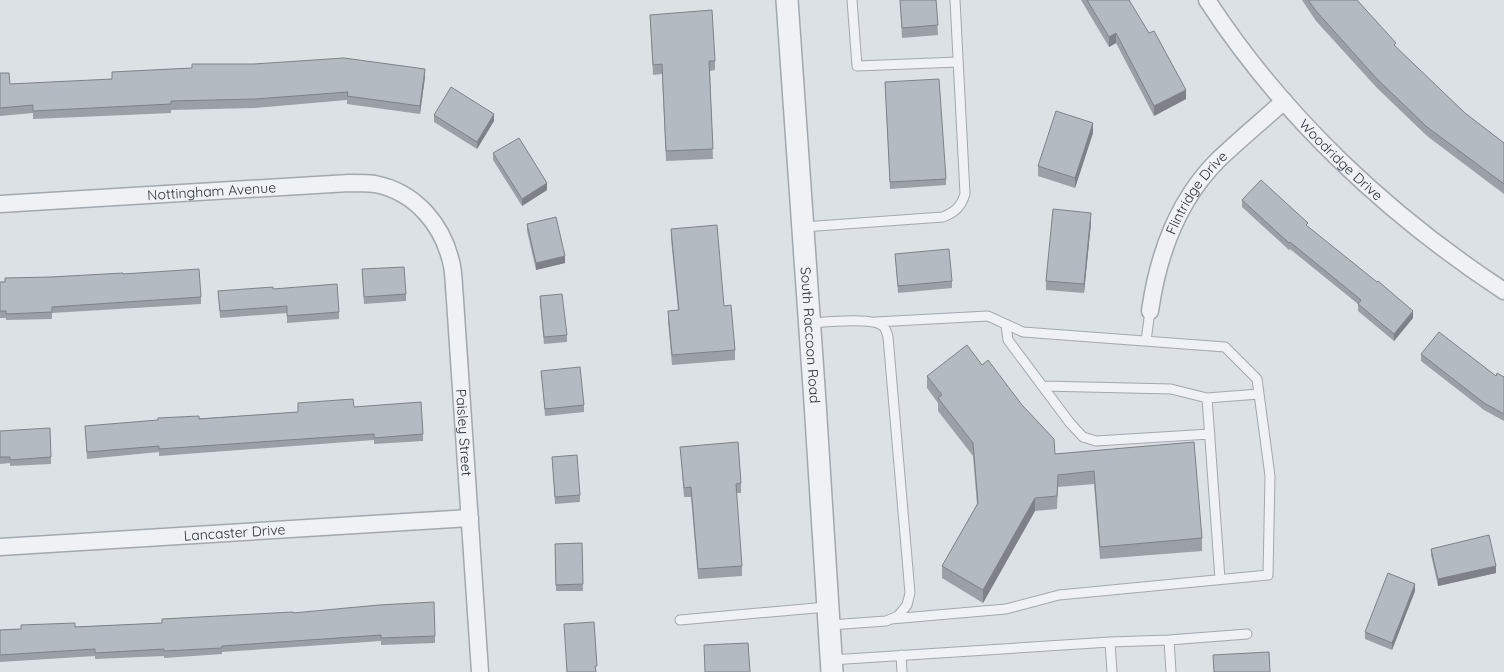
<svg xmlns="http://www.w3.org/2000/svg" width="1504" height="672" font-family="Quicksand,sans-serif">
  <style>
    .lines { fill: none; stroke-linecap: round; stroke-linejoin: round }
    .service-casing { stroke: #a2a8af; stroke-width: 11 }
    .minor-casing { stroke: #a2a8af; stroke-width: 19 }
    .tertiary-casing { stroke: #a2a8af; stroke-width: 24 }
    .service { stroke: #eff1f4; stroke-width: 9 }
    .minor { stroke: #eff1f4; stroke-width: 16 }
    .tertiary { stroke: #eff1f4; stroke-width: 21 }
    .wall { fill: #9ba0a7 }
    .shaded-wall { fill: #7e8288 }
    .building { fill: #b4bac2; stroke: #7e8288 }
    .labels { text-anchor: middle; stroke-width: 4.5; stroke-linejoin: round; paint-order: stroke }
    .street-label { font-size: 14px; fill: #27303b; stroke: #ebeff4 }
  </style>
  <rect width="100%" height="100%" fill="#dce1e6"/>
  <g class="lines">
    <defs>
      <path id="service" d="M852 0 857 66 958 62
        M803 227 943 217C955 212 961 207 965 194L955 0
        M875 322 988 316 1023 332 1225 347 1257 379 1270 476 1268 575 1059 595 1006 609 891 619
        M810 323C826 322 872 317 883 326 886 329 887 333 888 337L910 593 907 605 898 616 886 621 830 625
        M1006 325 1008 340 1070 423 1083 437 1096 441 1210 434
        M1146 341 1150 311
        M1043 386 1171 389 1207 398
        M1220 579 1207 398 1259 394
        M680 620 827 607
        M1169 640 1171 672
        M1110 642 1169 640 1247 634
        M901 655 902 672
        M831 660 1110 642 1112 672"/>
      <g id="minor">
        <path id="s1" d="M1207 0C1283 117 1388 215 1504 291"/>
        <path id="s2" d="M0 204 349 183C358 183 367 183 375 184 416 192 444 226 452 266 454 277 454 289 455 300L480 672"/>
        <path id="s3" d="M1150 311C1158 255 1177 201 1218 160 1239 140 1262 121 1284 101"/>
        <path id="s4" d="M0 547 470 518"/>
      </g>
      <g id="tertiary">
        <path id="s5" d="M787 0 815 402 832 672"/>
      </g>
    </defs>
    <use href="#service" class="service-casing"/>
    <use href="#minor" class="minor-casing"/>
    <use href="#tertiary" class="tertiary-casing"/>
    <use href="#service" class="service"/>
    <use href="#minor" class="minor"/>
    <use href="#tertiary" class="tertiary"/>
  </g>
  <path class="wall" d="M900 0H936L938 35 902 38Z
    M1081 0H1129L1186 99 1154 116 1116 43 1109 47Z
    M1302 0H1357L1396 48 1465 113 1504 143V194L1427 136 1377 88 1316 21Z
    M650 15 715 61V70L710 71 713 159 666 161 662 74 653 75Z
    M0 73 10 84 425 77 420 114 347 104V100L255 108 171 110V113L33 119V113L0 116Z
    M885 82 946 179V185L890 189Z
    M434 115 494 121 477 149 434 122Z
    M1093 133 1075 188 1038 176V166Z
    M493 153 547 190 522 206 493 160Z
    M1242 200 1308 227 1413 318 1394 341 1358 311V304L1290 249 1289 250 1242 207Z
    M1091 223 1084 293 1046 290V281Z
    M527 224 565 263 536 270 527 231Z
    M671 229 724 306 735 350V360L672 365 668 321V311L678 310 671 239Z
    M895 254 952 281V288L898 293Z
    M362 269 406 294V301L364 304Z
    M123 274 201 297V304L52 313V319L6 320V318H0V282L51 277Z
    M273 289 339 312V319L287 323V313L220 318 218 291Z
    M540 296 567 335V342L544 344 540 303Z
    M1421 354 1496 376 1504 377V421L1484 410 1421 361Z
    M982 365 1055 454 1194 442 1202 538V551L1100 559 1094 484 1058 487 1057 509 1035 511 983 603 942 578V566L977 505 973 456 938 411V403L927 388V376Z
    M541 371 584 405V412L545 416Z
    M298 403 354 407 423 434V441L374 444V440L159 456V452L87 459 85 426 298 412Z
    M0 431 51 457V464L10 466V463L0 464Z
    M680 447 741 483V493H736L742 566V576L698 579 691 497H684Z
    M552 457 580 495V502L555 504Z
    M582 543 583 591H556L555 544Z
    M1431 549 1496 573 1438 586 1431 555Z
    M1415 591 1392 650 1365 639V632Z
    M293 613 435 636V643L381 645V641L222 652V654L164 658V656L95 659V656L0 662V630L162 623Z"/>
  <path class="shaded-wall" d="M1116 33V43L1109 47V37Z
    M425 69V77L420 114V106Z
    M1186 90V99L1154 116V106Z
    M494 114V121L477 149V142Z
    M1093 123V133L1075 188V178Z
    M547 183V190L522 206V199Z
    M1091 213V223L1084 293V284Z
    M565 256V263L536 270V263Z
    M1413 311V318L1394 341V334Z
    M1035 498V511L983 603V590Z
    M1496 566V573L1438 586V579Z
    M1415 584V591L1392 650V643Z"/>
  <path class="building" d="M900 0H936L938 25 902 28Z
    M1087 0H1129L1149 33 1154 31 1186 90 1154 106 1116 33 1109 37Z
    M1308 0H1357L1396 43 1394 45 1465 113 1504 143V184L1427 127 1377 79 1316 11Z
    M712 10 715 61H709L713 149 666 151 662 64 653 65 650 15Z
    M344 58 425 69 420 106 347 96 348 92 255 99 171 101V104L33 111V105L0 108V73H9L10 84 112 79V72L192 68V64H254Z
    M939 79 946 179 890 182 885 82Z
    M451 87 494 114 477 142 434 115Z
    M1056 111 1093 123 1075 178 1038 166Z
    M519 138 547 183 522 199 493 153Z
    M1261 180 1308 223 1306 225 1377 282 1378 281 1413 311 1394 334 1358 304 1361 300 1290 242 1289 243 1242 200Z
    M1053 209 1091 213 1084 284 1046 281Z
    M556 217 565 256 536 263 527 224Z
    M717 225 724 306 731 305 735 350 672 355 668 311 679 310 671 229Z
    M949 249 952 281 898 286 895 254Z
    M404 267 406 294 364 297 362 269Z
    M199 269 201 297 52 307V312L6 314V311H0V282H5V278L51 277 123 273V274Z
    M337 284 339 312 287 316V306L220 311 218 291 273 287V289Z
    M562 294 567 335 544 337 540 296Z
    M1439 332 1496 376 1497 373 1504 377V414L1484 403 1421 354Z
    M967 345 982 365 988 360 1022 405 1054 439 1055 454 1194 442 1202 538 1100 547 1094 471 1058 475 1057 496 1035 498 983 590 942 566 978 503 973 443 938 398 942 395 927 376Z
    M580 367 584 405 545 409 541 371Z
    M353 399 354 407 421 402 423 434 374 438V434L159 449V446L87 452 85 426 158 420V418L199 416V419L298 412V403Z
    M50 428 51 457 10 460V457H0V431Z
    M738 442 741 483 736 484 742 566 698 569 691 487 684 488 680 447Z
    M577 455 580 495 555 497 552 457Z
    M1489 535 1496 566 1438 579 1431 549Z
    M582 543 583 584 556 585 555 544Z
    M1388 573 1415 584 1392 643 1365 632Z
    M434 602 435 636 381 638V635L222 646V648L164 651V649L95 653V649L0 655V630L21 629V625L75 623V627L162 623V619L293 612V613L379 605Z
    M594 622 597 666H595L596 672H567L564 624Z
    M748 643 750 672H705L704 645Z
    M1269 652 1270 672H1214L1213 655Z"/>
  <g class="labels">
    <g class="street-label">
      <text dy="5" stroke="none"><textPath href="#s1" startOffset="209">Woodridge Drive</textPath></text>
      <text dy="5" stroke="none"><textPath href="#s2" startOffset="212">Nottingham Avenue</textPath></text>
      <text dy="5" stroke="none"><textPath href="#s3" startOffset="129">Flintridge Drive</textPath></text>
      <text dy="5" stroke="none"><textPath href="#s5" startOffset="336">South Raccoon Road</textPath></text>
      <text dy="5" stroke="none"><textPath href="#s2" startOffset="662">Paisley Street</textPath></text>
      <text dy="5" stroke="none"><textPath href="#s4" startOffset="235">Lancaster Drive</textPath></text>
    </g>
  </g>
</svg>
